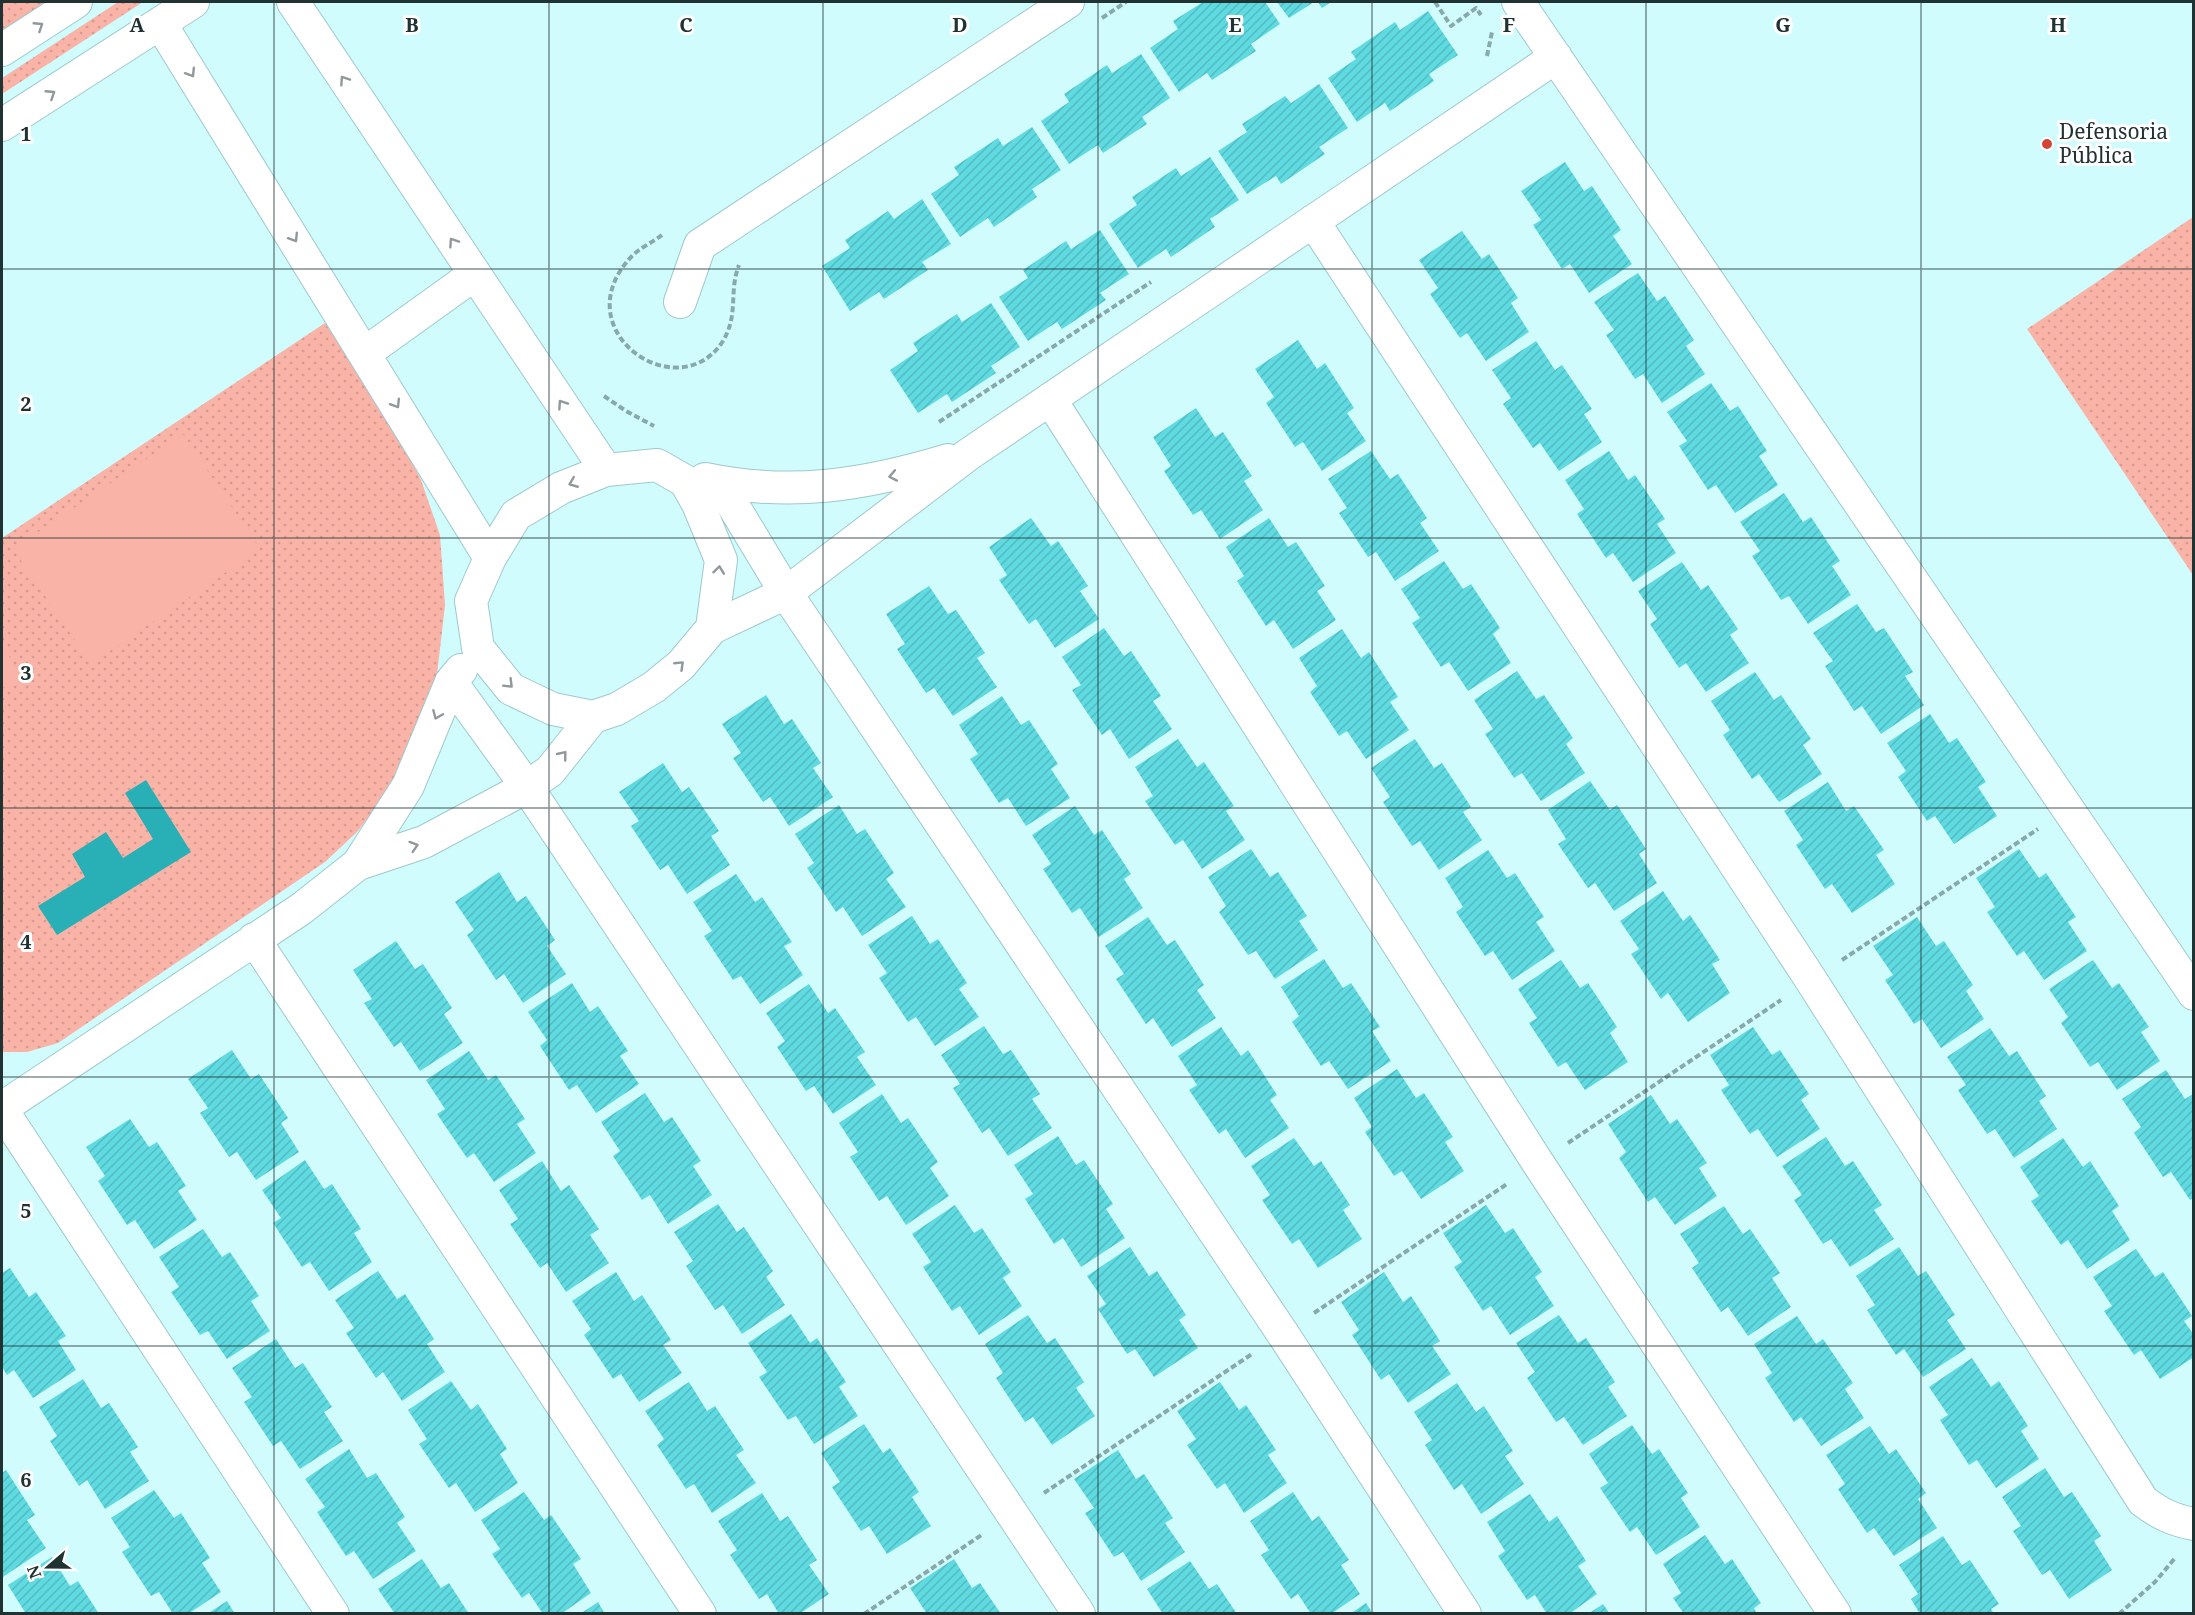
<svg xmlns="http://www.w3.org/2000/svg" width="2195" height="1615" font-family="'Noto Serif',serif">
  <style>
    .grass { fill: url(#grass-dots) }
    .garden { fill: #fab3a7 }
    .water { fill: #28b0b6 }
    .building { fill: url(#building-hatch) }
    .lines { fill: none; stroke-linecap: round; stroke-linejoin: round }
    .street-casing { stroke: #9fc9cb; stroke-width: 34 }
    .path { stroke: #88a9ab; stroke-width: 4; stroke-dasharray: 6 3; stroke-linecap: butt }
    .street { stroke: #fff; stroke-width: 32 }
    .oneway { stroke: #909899 }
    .grid { fill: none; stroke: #213233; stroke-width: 1.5; stroke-opacity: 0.55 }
    .poi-dot { fill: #d34635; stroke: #fff; stroke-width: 2 }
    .labels { text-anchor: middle; stroke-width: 6; stroke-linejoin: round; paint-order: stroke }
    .poi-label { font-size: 21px; fill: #213233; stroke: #fff; text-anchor: start }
    .grid-label { font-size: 20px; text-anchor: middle; font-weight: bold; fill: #213233; stroke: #fff; stroke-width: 6; stroke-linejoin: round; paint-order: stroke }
  </style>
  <defs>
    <pattern id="grass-dots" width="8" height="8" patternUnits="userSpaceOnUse" patternTransform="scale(1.5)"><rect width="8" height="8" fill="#fab3a7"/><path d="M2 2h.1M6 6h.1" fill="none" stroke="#d69a90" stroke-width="1.8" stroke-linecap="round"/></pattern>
    <pattern id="building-hatch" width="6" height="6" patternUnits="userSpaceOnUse" patternTransform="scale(1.5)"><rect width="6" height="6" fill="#5fdae0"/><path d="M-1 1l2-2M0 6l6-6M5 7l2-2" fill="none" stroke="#52bcc1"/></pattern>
  </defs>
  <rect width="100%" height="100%" fill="#d0fcfe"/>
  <path class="grass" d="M2 2H48L2 32Z
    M118 2H143L2 94V78Z
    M2193 217V575L2027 329Z
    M325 323 384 410 421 480 440 535 445 605 437 675 391 788 357 832 325 862 58 1043 27 1052H3L2 1051V538Z"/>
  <path class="garden" d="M183 434 260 549 91 664 13 549Z
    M2 645 21 675 2 688Z"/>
  <path class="water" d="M146 780 191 852 57 935 38 906 85 877 72 854 106 832 123 858 153 839 125 793Z"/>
  <path class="building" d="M1203 2H1265L1280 24 1251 44 1256 51 1212 80 1207 73 1179 92 1150 48 1178 29 1173 21Z
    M1277 2H1314L1289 18Z
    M1318 2H1331L1322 8Z
    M1428 11 1458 55 1429 74 1434 81 1390 111 1385 103 1357 122 1328 78 1356 59 1351 52 1395 22 1400 30Z
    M1141 54 1170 98 1142 117 1147 124 1103 153 1098 145 1069 164 1041 121 1069 102 1064 94 1107 65 1112 73Z
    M1319 84 1348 128 1319 147 1325 154 1281 184 1276 176 1247 194 1218 151 1247 132 1242 124 1285 96 1291 103Z
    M1032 127 1061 170 1032 189 1037 197 994 227 988 218 960 237 931 194 959 175 954 167 998 138 1003 146Z
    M1210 157 1239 200 1210 219 1215 227 1171 257 1166 249 1138 268 1109 224 1137 205 1132 197 1176 168 1181 176Z
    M1565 162 1584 191 1592 186 1621 230 1613 236 1632 264 1589 293 1570 264 1562 269 1533 225 1541 220 1521 191Z
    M922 199 951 244 922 262 928 270 884 299 879 292 850 311 822 266 850 248 845 240 888 211 894 219Z
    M1100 230 1129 274 1100 293 1106 300 1062 329 1057 322 1028 341 999 297 1028 278 1023 270 1066 241 1071 249Z
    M1462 231 1482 259 1489 254 1518 298 1511 303 1529 332 1486 361 1467 333 1460 338 1430 294 1438 288 1419 260Z
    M1638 273 1657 301 1665 296 1694 340 1686 346 1705 374 1662 403 1643 374 1635 379 1606 335 1614 330 1594 302Z
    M991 303 1020 347 991 366 996 373 952 402 947 394 918 413 890 370 918 351 913 343 957 314 962 322Z
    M1298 340 1317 369 1325 363 1354 408 1347 413 1366 441 1322 471 1303 442 1295 447 1266 403 1274 397 1255 369Z
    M1536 341 1555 370 1562 365 1592 409 1584 414 1602 442 1559 471 1540 443 1533 448 1503 404 1511 398 1492 370Z
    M1711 383 1730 411 1738 406 1767 451 1759 456 1778 485 1735 513 1716 485 1708 490 1679 446 1687 441 1667 412Z
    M1196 408 1215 437 1223 432 1252 476 1244 481 1263 510 1220 539 1201 510 1193 515 1164 471 1171 466 1153 437Z
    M1371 451 1390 479 1398 474 1427 518 1420 523 1439 551 1395 581 1376 552 1368 557 1339 513 1347 508 1328 479Z
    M1609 451 1628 480 1635 475 1665 519 1657 524 1676 553 1633 582 1613 553 1606 558 1577 514 1584 509 1565 480Z
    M1784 493 1803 522 1811 517 1840 561 1832 566 1851 595 1808 624 1789 596 1781 600 1752 556 1760 551 1740 522Z
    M1031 518 1051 546 1058 541 1088 586 1080 591 1099 619 1055 648 1036 619 1029 624 999 580 1007 575 989 547Z
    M1269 518 1288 547 1296 542 1325 586 1317 591 1336 620 1293 649 1274 620 1266 626 1237 581 1244 576 1226 547Z
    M1444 561 1463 589 1471 584 1500 628 1493 634 1511 663 1468 691 1449 662 1441 667 1412 623 1420 618 1401 589Z
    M1682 562 1701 590 1708 585 1738 629 1730 635 1749 663 1706 692 1686 663 1679 668 1650 624 1657 619 1638 591Z
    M929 586 948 614 956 610 985 653 977 658 997 687 953 716 934 688 926 693 897 649 905 644 886 614Z
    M1857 604 1876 632 1884 628 1913 672 1905 676 1924 705 1881 734 1862 706 1854 711 1825 666 1833 661 1813 633Z
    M1104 628 1124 656 1131 651 1161 696 1153 701 1172 729 1129 759 1110 729 1102 735 1072 690 1081 685 1062 657Z
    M1342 629 1361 658 1369 652 1398 697 1390 702 1409 730 1366 759 1347 731 1339 736 1310 692 1317 686 1299 658Z
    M1517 671 1536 699 1544 695 1573 738 1566 744 1585 773 1541 801 1522 773 1514 778 1485 734 1493 729 1474 700Z
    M1755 672 1774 700 1781 695 1811 739 1803 745 1822 774 1779 802 1759 774 1752 779 1723 735 1730 730 1711 701Z
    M766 695 784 724 792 719 821 763 813 768 833 797 789 826 770 797 763 802 733 758 741 753 722 724Z
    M1002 696 1021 725 1029 720 1058 764 1051 769 1070 798 1026 826 1008 798 999 803 970 759 978 754 959 725Z
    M1930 714 1949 743 1957 738 1986 782 1978 787 1997 816 1954 844 1935 816 1927 821 1898 777 1906 771 1887 743Z
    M1178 739 1197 767 1204 762 1234 806 1226 811 1245 840 1202 869 1183 840 1175 845 1145 801 1153 796 1135 767Z
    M1415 739 1434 768 1442 763 1471 807 1463 812 1482 840 1439 870 1420 841 1412 846 1383 802 1390 797 1371 768Z
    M663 763 682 792 689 787 719 831 711 836 730 865 687 894 668 865 660 870 631 826 639 821 619 792Z
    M1590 781 1610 810 1617 805 1646 849 1639 854 1657 883 1614 911 1595 883 1588 888 1558 844 1566 839 1548 810Z
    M1828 782 1846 811 1854 806 1884 850 1876 855 1895 884 1852 913 1832 884 1825 889 1796 845 1803 840 1784 811Z
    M839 805 857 834 865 829 894 873 886 879 906 907 862 936 843 907 836 912 807 868 814 863 795 834Z
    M1075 806 1094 835 1102 830 1131 874 1124 879 1143 908 1099 937 1080 908 1072 913 1043 869 1051 864 1032 835Z
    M1251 849 1270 877 1278 872 1307 916 1299 921 1318 950 1275 979 1256 951 1248 955 1219 912 1226 906 1208 877Z
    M2019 849 2039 878 2046 873 2076 917 2068 922 2087 951 2044 980 2024 951 2017 956 1987 912 1995 907 1976 878Z
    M1488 850 1507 878 1515 873 1544 917 1536 922 1555 951 1512 980 1493 951 1485 956 1456 912 1463 907 1445 878Z
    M499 872 517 902 526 896 555 940 547 946 566 974 523 1003 504 974 496 980 467 935 474 930 455 902Z
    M736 874 755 902 762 897 792 942 784 946 803 975 760 1004 741 976 733 980 704 936 712 931 693 902Z
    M1663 891 1683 921 1690 915 1720 960 1712 964 1730 993 1688 1022 1668 993 1661 999 1631 954 1639 949 1620 921Z
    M912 916 930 944 938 939 967 983 959 989 979 1017 935 1046 916 1017 908 1022 879 978 887 973 868 945Z
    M1148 917 1167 945 1175 940 1204 985 1197 990 1216 1018 1172 1047 1153 1018 1146 1024 1116 979 1124 974 1105 946Z
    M1917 917 1936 946 1944 941 1973 985 1966 991 1984 1019 1941 1048 1922 1019 1914 1024 1885 980 1893 975 1873 946Z
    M396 941 415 969 423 964 452 1008 444 1014 463 1043 420 1071 401 1042 394 1047 364 1003 372 999 353 970Z
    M1324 959 1343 988 1351 983 1380 1027 1372 1031 1391 1061 1348 1089 1329 1061 1321 1066 1292 1022 1299 1016 1281 987Z
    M1561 960 1580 988 1588 983 1617 1027 1610 1033 1628 1062 1585 1090 1566 1062 1558 1067 1529 1023 1537 1018 1518 989Z
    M2093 960 2112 988 2119 983 2149 1027 2141 1032 2160 1061 2117 1090 2098 1062 2090 1067 2061 1023 2068 1017 2049 989Z
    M572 983 590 1012 598 1006 628 1051 620 1056 639 1084 596 1113 577 1085 569 1090 540 1046 547 1040 528 1012Z
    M809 984 828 1013 835 1008 865 1052 857 1057 876 1085 833 1114 814 1086 806 1091 777 1047 785 1041 766 1013Z
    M984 1026 1003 1054 1011 1050 1040 1094 1032 1099 1052 1128 1008 1156 989 1128 982 1133 953 1088 960 1084 941 1055Z
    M1221 1027 1241 1056 1248 1050 1277 1095 1270 1100 1289 1128 1245 1158 1226 1129 1219 1134 1189 1090 1197 1085 1178 1056Z
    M1753 1027 1772 1055 1780 1050 1809 1094 1801 1100 1820 1129 1777 1157 1758 1129 1750 1134 1721 1090 1729 1085 1710 1055Z
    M1990 1028 2009 1056 2017 1051 2046 1096 2039 1101 2057 1129 2014 1158 1995 1129 1987 1134 1958 1090 1966 1085 1947 1057Z
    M232 1050 251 1079 259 1074 288 1118 281 1123 299 1152 256 1180 237 1152 229 1157 200 1113 208 1108 188 1079Z
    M469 1051 488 1080 496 1075 525 1119 517 1124 536 1153 494 1182 474 1153 467 1158 437 1114 445 1109 426 1080Z
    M1397 1069 1416 1098 1424 1093 1453 1137 1445 1142 1464 1171 1421 1199 1402 1171 1394 1176 1365 1132 1372 1127 1354 1098Z
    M2166 1070 2185 1099 2193 1094 2194 1095V1198L2190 1200 2171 1172 2163 1177 2134 1133 2141 1127 2122 1099Z
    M645 1093 664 1122 672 1117 701 1161 693 1166 712 1195 668 1224 650 1195 642 1200 613 1156 620 1151 601 1122Z
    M882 1094 901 1123 908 1118 938 1162 930 1168 949 1196 906 1225 887 1196 879 1201 850 1157 858 1152 839 1123Z
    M1651 1095 1670 1124 1677 1119 1707 1163 1699 1168 1717 1196 1675 1225 1655 1197 1648 1202 1619 1158 1626 1152 1608 1124Z
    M130 1119 149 1147 157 1142 186 1186 178 1191 197 1220 154 1249 135 1220 127 1225 98 1181 105 1176 86 1147Z
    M1058 1136 1076 1165 1084 1160 1113 1204 1106 1209 1125 1238 1081 1267 1063 1238 1054 1244 1025 1199 1033 1194 1014 1165Z
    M1826 1137 1845 1166 1853 1161 1882 1205 1874 1210 1894 1239 1850 1267 1831 1239 1823 1244 1794 1200 1802 1195 1782 1166Z
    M1294 1138 1314 1166 1321 1161 1350 1205 1343 1210 1362 1239 1318 1268 1299 1239 1292 1244 1262 1200 1270 1195 1251 1166Z
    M2063 1138 2083 1167 2090 1161 2119 1206 2112 1211 2130 1240 2087 1269 2068 1240 2061 1245 2031 1201 2039 1196 2020 1167Z
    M305 1160 324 1189 332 1184 361 1229 354 1233 372 1262 329 1291 310 1262 302 1267 273 1223 281 1218 262 1190Z
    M542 1161 561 1191 569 1185 599 1229 590 1235 609 1263 566 1292 547 1263 540 1268 510 1224 518 1219 499 1190Z
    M718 1204 737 1232 744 1227 773 1271 766 1277 785 1305 742 1334 723 1305 715 1310 686 1266 693 1261 674 1232Z
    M955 1205 974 1233 982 1228 1011 1272 1003 1278 1022 1306 979 1335 960 1306 952 1311 923 1267 931 1262 912 1234Z
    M1486 1205 1505 1233 1513 1228 1542 1272 1535 1277 1554 1306 1510 1335 1491 1306 1483 1311 1454 1267 1462 1262 1443 1233Z
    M1724 1206 1743 1234 1750 1229 1780 1273 1772 1278 1791 1307 1748 1336 1728 1307 1721 1312 1692 1268 1699 1263 1680 1234Z
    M203 1229 222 1257 230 1252 259 1296 251 1301 270 1331 227 1359 208 1331 200 1335 171 1292 179 1287 159 1257Z
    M1130 1247 1149 1276 1157 1271 1186 1315 1179 1320 1198 1348 1154 1377 1135 1349 1127 1354 1098 1309 1106 1304 1087 1276Z
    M1899 1247 1918 1276 1926 1271 1955 1315 1947 1320 1966 1349 1923 1377 1904 1349 1896 1355 1867 1310 1875 1305 1856 1276Z
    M2136 1249 2155 1277 2163 1272 2192 1316 2184 1321 2194 1335V1357L2160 1379 2141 1350 2134 1355 2104 1311 2112 1306 2093 1277Z
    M10 1268 29 1297 36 1292 66 1336 58 1341 76 1370 33 1398 14 1370 7 1375 2 1367V1273Z
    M378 1271 397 1299 405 1294 434 1339 427 1344 445 1372 402 1401 383 1372 376 1378 346 1333 354 1328 335 1300Z
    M616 1272 634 1301 642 1295 671 1340 663 1345 682 1373 639 1402 621 1374 613 1379 584 1335 591 1329 572 1301Z
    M1384 1272 1403 1302 1411 1296 1440 1341 1432 1346 1451 1374 1408 1403 1389 1374 1381 1380 1352 1335 1359 1330 1341 1302Z
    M791 1314 810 1343 817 1338 846 1382 839 1387 858 1416 814 1444 796 1416 788 1420 759 1377 767 1372 748 1343Z
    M1028 1315 1047 1343 1055 1338 1084 1382 1076 1388 1095 1416 1052 1445 1033 1417 1025 1422 996 1378 1003 1373 985 1344Z
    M1559 1315 1578 1343 1586 1338 1615 1382 1608 1387 1627 1416 1583 1445 1564 1417 1556 1422 1527 1378 1535 1372 1516 1343Z
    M1797 1316 1816 1344 1823 1339 1853 1383 1845 1389 1864 1418 1821 1446 1801 1417 1794 1422 1765 1378 1772 1373 1754 1344Z
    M276 1339 295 1368 303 1363 332 1407 324 1412 343 1441 300 1469 281 1441 273 1446 244 1402 252 1397 232 1368Z
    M1972 1358 1991 1387 1999 1381 2028 1426 2021 1431 2039 1459 1996 1488 1977 1460 1969 1465 1940 1420 1948 1415 1929 1387Z
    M83 1379 101 1408 109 1403 138 1447 130 1452 149 1481 105 1509 87 1480 79 1486 50 1441 57 1436 39 1407Z
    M451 1381 471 1410 478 1404 507 1449 500 1454 518 1483 475 1512 456 1483 449 1488 419 1444 427 1439 408 1410Z
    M689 1382 707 1411 715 1406 744 1450 736 1455 756 1483 712 1513 694 1484 686 1489 657 1445 664 1439 645 1411Z
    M1220 1382 1239 1410 1246 1405 1276 1450 1268 1455 1287 1483 1244 1513 1225 1483 1217 1489 1187 1445 1196 1439 1177 1411Z
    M1457 1383 1476 1412 1484 1406 1513 1451 1505 1456 1524 1484 1481 1514 1462 1484 1454 1490 1425 1445 1432 1440 1414 1412Z
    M864 1424 883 1453 890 1448 919 1492 912 1497 931 1526 887 1554 869 1526 861 1531 832 1487 840 1482 821 1453Z
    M1632 1425 1652 1454 1659 1449 1688 1493 1681 1498 1700 1527 1656 1555 1637 1527 1630 1532 1600 1488 1608 1483 1589 1454Z
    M1870 1426 1889 1454 1896 1449 1926 1493 1918 1499 1937 1528 1894 1556 1874 1528 1867 1533 1838 1489 1845 1484 1826 1455Z
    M349 1449 367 1478 376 1473 405 1517 397 1523 416 1551 373 1579 354 1551 346 1556 317 1512 325 1507 305 1479Z
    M1118 1450 1136 1479 1144 1474 1173 1518 1165 1523 1185 1552 1141 1581 1123 1552 1114 1557 1085 1513 1094 1508 1074 1479Z
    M2045 1468 2064 1497 2072 1492 2101 1536 2094 1541 2112 1570 2069 1599 2050 1570 2042 1575 2013 1531 2021 1526 2002 1497Z
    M6 1470 35 1515 27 1520 46 1548 3 1577 2 1473Z
    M154 1490 174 1518 181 1513 210 1558 202 1563 221 1592 188 1614H173L159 1592 151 1596 122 1552 130 1547 111 1518Z
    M524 1492 544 1520 551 1515 581 1559 573 1564 591 1593 561 1614H543L529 1593 522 1598 492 1554 500 1549 481 1520Z
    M1293 1492 1312 1521 1319 1516 1349 1560 1341 1565 1360 1594 1331 1614H1311L1298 1594 1291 1599 1261 1555 1269 1550 1250 1521Z
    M762 1493 780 1521 788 1516 817 1560 809 1565 829 1594 799 1614H779L767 1594 759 1599 730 1555 737 1550 718 1521Z
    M1530 1494 1549 1522 1557 1516 1586 1561 1578 1566 1597 1594 1569 1614H1547L1535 1595 1527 1600 1498 1556 1505 1551 1487 1522Z
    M1705 1535 1725 1564 1732 1559 1761 1603 1754 1608 1757 1614H1684L1673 1598 1681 1593 1663 1564Z
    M1943 1536 1962 1565 1970 1560 1999 1604 1991 1609 1994 1614H1920L1911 1599 1918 1594 1899 1565Z
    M52 1557 70 1586 78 1581 99 1614H26L8 1585Z
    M422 1559 441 1588 449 1583 469 1614H395L378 1589Z
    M954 1559 972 1588 980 1583 1001 1614H927L910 1588Z
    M1190 1561 1209 1589 1217 1584 1237 1614H1163L1147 1589Z
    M227 1601 235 1614H207Z
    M598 1602 605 1614H580Z
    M1366 1603 1373 1614H1350Z
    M1603 1604 1610 1614H1588Z"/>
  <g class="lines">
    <defs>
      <path id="street" d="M293 2 606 470
        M1518 2 2194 994
        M160 23 490 558
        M2 50 76 2
        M2 125 193 2
        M1313 221 1811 980 2143 1501C2160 1514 2173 1520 2194 1524
        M680 302 700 245 1068 2
        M365 353 475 274
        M1050 399 1538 1163 1835 1614
        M705 479C791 497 865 485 948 460
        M719 482 786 593 1283 1334 1465 1614
        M712 628 721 560 698 504 685 481 657 465 606 470 561 488 516 515 490 558 471 601 478 648 511 689 553 709 593 717 617 709 654 687 681 665 712 628 786 593 969 454 1556 57
        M451 682 527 787 1079 1614
        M358 864 424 842 527 787 550 771 593 717
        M254 939 700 1614
        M2 1108 301 909 358 864 408 786 451 682 461 670
        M2 1110 333 1614"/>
    </defs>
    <use href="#street" class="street-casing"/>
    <path class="path" d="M1435 2 1451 26 1476 8 1481 15
      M1102 18 1126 2
      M1487 56 1492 32
      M662 235C653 242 640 248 632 256 562 329 675 408 721 344 740 316 728 293 739 265
      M604 396 626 411 654 426
      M939 422 1151 282
      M1842 960 2038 829
      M1568 1143 1781 1000
      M1314 1313 1507 1184
      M1044 1493 1252 1354
      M864 1614 983 1534
      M2119 1614 2155 1582 2175 1558"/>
    <use href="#street" class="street"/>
  </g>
  <defs><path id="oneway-chevron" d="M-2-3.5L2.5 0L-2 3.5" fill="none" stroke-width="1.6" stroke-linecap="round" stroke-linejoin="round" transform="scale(1.5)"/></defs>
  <g class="oneway">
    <use href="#oneway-chevron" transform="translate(39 26) rotate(-33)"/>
    <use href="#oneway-chevron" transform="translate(191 73) rotate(58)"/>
    <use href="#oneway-chevron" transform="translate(344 80) rotate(-124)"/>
    <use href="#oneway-chevron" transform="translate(51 94) rotate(-33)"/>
    <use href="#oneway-chevron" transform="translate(294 238) rotate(58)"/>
    <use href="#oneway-chevron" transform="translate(453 242) rotate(-124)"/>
    <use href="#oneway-chevron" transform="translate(396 404) rotate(58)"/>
    <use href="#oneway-chevron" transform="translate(562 404) rotate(-124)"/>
    <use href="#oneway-chevron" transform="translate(893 476) rotate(169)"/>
    <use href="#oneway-chevron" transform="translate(573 483) rotate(158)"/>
    <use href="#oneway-chevron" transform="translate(719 570) rotate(-83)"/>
    <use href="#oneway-chevron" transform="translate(680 665) rotate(-44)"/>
    <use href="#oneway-chevron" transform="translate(509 684) rotate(45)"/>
    <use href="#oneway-chevron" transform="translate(437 715) rotate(113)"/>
    <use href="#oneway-chevron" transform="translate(563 755) rotate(-51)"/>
    <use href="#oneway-chevron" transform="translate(414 846) rotate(-18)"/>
  </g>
  <path class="grid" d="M274 2V1614M549 2V1614M823 2V1614M1098 2V1614M1372 2V1614M1646 2V1614M1921 2V1614M2 269H2194M2 538H2194M2 808H2194M2 1077H2194M2 1346H2194"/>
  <circle class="poi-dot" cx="2047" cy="144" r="6"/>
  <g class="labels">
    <g class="poi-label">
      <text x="2059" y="139">Defensoria<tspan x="2059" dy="24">Pública</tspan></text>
    </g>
  </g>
  <g class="grid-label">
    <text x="137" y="32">A</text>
    <text x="412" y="32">B</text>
    <text x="686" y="32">C</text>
    <text x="960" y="32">D</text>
    <text x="1235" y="32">E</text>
    <text x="1509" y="32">F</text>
    <text x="1783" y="32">G</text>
    <text x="2058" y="32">H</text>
    <text x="26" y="141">1</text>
    <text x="26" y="411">2</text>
    <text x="26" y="680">3</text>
    <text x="26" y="949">4</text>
    <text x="26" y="1218">5</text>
    <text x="26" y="1487">6</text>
  </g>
  <rect width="2195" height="1615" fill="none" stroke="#213233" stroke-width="6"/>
  <g transform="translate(48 1567) rotate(250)" stroke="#ffffff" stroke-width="4.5" paint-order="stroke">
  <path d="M0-4.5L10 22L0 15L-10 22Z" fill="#213233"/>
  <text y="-9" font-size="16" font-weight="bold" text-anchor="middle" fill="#213233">N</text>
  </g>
</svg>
